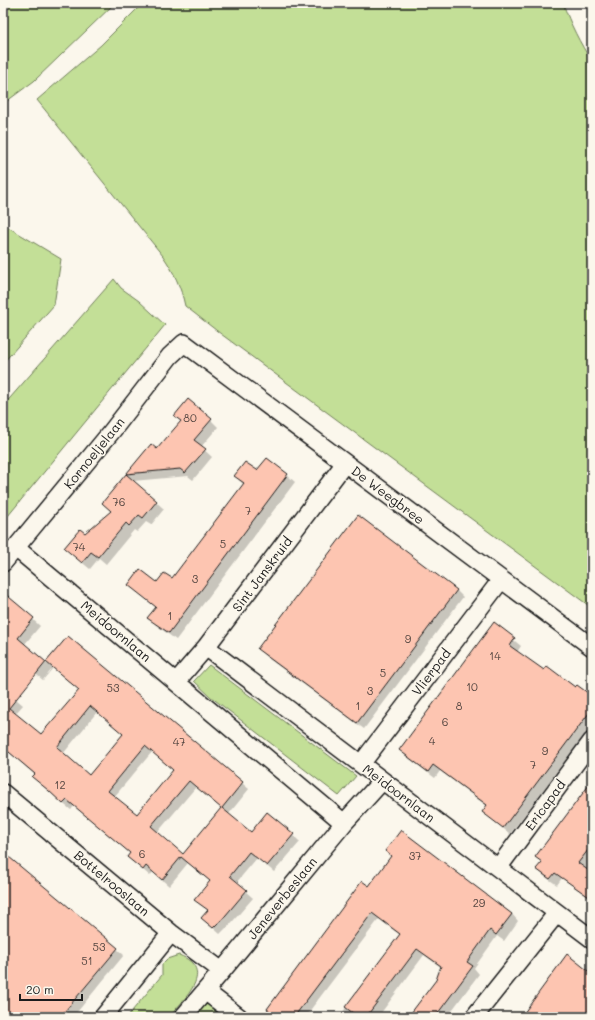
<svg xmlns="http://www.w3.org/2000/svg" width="595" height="1020" font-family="Mali,sans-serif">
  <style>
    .green { fill: #c3df97; stroke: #707e5a }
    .shadow { fill: #0003; fill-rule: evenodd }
    .building { fill: #fdc5b1; stroke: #1c1c1c; fill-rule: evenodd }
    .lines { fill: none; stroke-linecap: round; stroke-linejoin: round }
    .street-casing { stroke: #1c1c1c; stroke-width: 20 }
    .street { stroke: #fbf7ec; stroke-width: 17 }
    .labels { text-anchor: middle; stroke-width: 3.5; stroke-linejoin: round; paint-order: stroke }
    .number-label { font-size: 11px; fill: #544641 }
    .street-label { font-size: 13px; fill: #1c1c1c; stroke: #fbf7ec }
  </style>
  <rect width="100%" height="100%" fill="#fbf7ec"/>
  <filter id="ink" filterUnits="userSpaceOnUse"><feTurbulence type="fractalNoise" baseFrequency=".025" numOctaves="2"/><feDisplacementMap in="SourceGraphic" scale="8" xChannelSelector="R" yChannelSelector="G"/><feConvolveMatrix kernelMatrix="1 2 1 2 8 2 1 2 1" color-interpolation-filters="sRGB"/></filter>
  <g filter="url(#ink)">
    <path class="green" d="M3 3H115L34 81 3 104Z
      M143 3H563C570 24 580 43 592 62V608L221 334 185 306C181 287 174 272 163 256L37 100 101 45Z
      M3 224 61 259 54 305 3 363Z
      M114 279 121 288 139 301 165 325 3 522V406Z
      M209 665 356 776 339 796 211 697 194 681Z
      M179 955C217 970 184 999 169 1017H127L162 975V964L167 959Z
      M207 1003 226 1017H195Z"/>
    <path class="shadow" d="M175 416 211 420 218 427 201 447 212 457 193 480 188 476 133 481 164 509 151 525 146 522 137 532 134 530 106 564 99 558 90 569 73 555 85 535 112 511 103 503 151 445 157 451 181 422Z
      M258 472 287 475 295 482 176 640 156 625 149 618 156 607 129 585 158 583 172 579 244 485 235 476Z
      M456 590 463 597 364 729 265 656 259 649Z
      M8 597 40 626 24 645 47 664 68 637 249 789 228 815 251 834 293 835 300 842 274 872 257 858 236 883 253 898 227 928H226L220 934 202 918 209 911 195 900 211 882 188 863 169 886 153 872 150 876 128 857 131 854 74 806 71 810 55 797 33 777 35 775 3 747V688L23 705 15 714 41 736 80 690 53 668 43 680 3 647V603ZM97 712 124 734 89 776 63 754ZM152 752 174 771 137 816 114 797ZM196 787 222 809 183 856 157 833Z
      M494 624 521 646 517 652 544 672 592 697V725L510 834 483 812 487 806 440 771 435 778 407 757 400 750Z
      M592 783V900L562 878 557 885 544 876 537 869 542 863 537 857Z
      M401 831 512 914 518 921 504 941 497 936 474 968 479 974 447 1017H410L437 980 442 968 424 955 378 1017H339L400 935 379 919 305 1017H277L268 1008 369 887 392 857 386 851Z
      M3 853 124 955 73 1017H3Z"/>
    <path class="building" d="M188 399 212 419 194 440 206 449 185 473 180 469 126 474 157 501 143 518 139 515 129 526 126 523 98 557 91 552 82 563 64 548 80 529 85 533 111 511 102 503 151 444 157 449 168 436 181 421 174 416Z
      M267 458 288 474 169 633 147 618 156 607 128 585 140 569 157 582 164 573 172 578 244 483 234 476 245 462 257 470Z
      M358 515 457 590 357 723 257 649Z
      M3 592 34 618 18 638 46 662 9 708 41 734 79 690 46 662 68 636 243 782 222 808 251 832 267 812 294 834 267 866 249 852 230 876 247 890 220 922H219L213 928 201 918 208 910 194 900 210 881 181 857 162 880 146 866 143 870 127 857 130 853 67 800 63 804 48 790 32 777 35 774 3 747ZM90 706 123 734 89 775 57 747ZM145 746 173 770 137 814 108 791ZM189 781 221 808 183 854 151 826Z
      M494 622 515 638 510 646 544 670 547 666 575 687 577 685 592 696V709L503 828 482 812 487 805 433 765 428 772 399 750Z
      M592 781V845L578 863 592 873V899L555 873 550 879 536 869 542 862 535 857Z
      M401 830 512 914 496 935 490 930 467 962 473 966 435 1017H408L436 980 441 966 417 949 366 1017H358L345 1007 400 934 372 913 294 1017H278L267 1009 362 881 369 886 391 856 385 851Z
      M3 852 118 948 60 1017H3Z
      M567 954 592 974V1017H521Z"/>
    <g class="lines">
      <defs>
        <path id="street" d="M16 548 344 823
          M3 563 112 431 170 356 184 343 592 647
          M206 647 592 939
          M176 682 206 647 345 463
          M361 764 501 580
          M3 793 171 933 222 971
          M498 868 592 741
          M205 991 239 1017
          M103 1017 171 933
          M183 1017 222 971 344 823 382 781
          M474 1017 557 913"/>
      </defs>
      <use href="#street" class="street-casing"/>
      <use href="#street" class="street"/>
    </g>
  </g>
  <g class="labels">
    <g class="number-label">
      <text x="190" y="422">80</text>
      <text x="119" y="506">76</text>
      <text x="248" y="515">7</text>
      <text x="223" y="548">5</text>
      <text x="79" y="551">74</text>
      <text x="195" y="583">3</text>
      <text x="170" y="620">1</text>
      <text x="408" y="643">9</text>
      <text x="495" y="660">14</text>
      <text x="383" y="677">5</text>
      <text x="472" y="691">10</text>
      <text x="113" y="692">53</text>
      <text x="370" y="695">3</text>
      <text x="358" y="710">1</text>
      <text x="459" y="710">8</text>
      <text x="445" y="726">6</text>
      <text x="432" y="745">4</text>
      <text x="179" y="746">47</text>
      <text x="545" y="755">9</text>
      <text x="533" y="769">7</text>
      <text x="60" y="789">12</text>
      <text x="142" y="858">6</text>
      <text x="415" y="860">37</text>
      <text x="479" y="907">29</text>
      <text x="99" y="951">53</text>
      <text x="87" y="965">51</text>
    </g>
    <g class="street-label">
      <text transform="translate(94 453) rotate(-51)" y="5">Kornoeljelaan</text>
      <text transform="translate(388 495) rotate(37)" y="5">De Weegbree</text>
      <text transform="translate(262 574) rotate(-53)" y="5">Sint Janskruid</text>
      <text transform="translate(116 631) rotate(40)" y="5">Meidoornlaan</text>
      <text transform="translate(431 672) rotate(-53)" y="5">Vlierpad</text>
      <text transform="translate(399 793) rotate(37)" y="5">Meidoornlaan</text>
      <text transform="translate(545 805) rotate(-54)" y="5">Ericapad</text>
      <text transform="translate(112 883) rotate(40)" y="5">Bottelrooslaan</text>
      <text transform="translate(282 898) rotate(-51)" y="5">Jeneverbeslaan</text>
    </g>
  </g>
  <rect width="595" height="1020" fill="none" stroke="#fbf7ec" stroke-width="16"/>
  <rect x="8" y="8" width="579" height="1004" fill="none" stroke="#1c1c1c" stroke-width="1.5" filter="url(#ink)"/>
  <path d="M20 994v6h62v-6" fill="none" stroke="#1c1c1c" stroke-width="2"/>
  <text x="26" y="994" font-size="12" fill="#1c1c1c" stroke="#fbf7ec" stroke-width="3" paint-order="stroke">20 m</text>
</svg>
